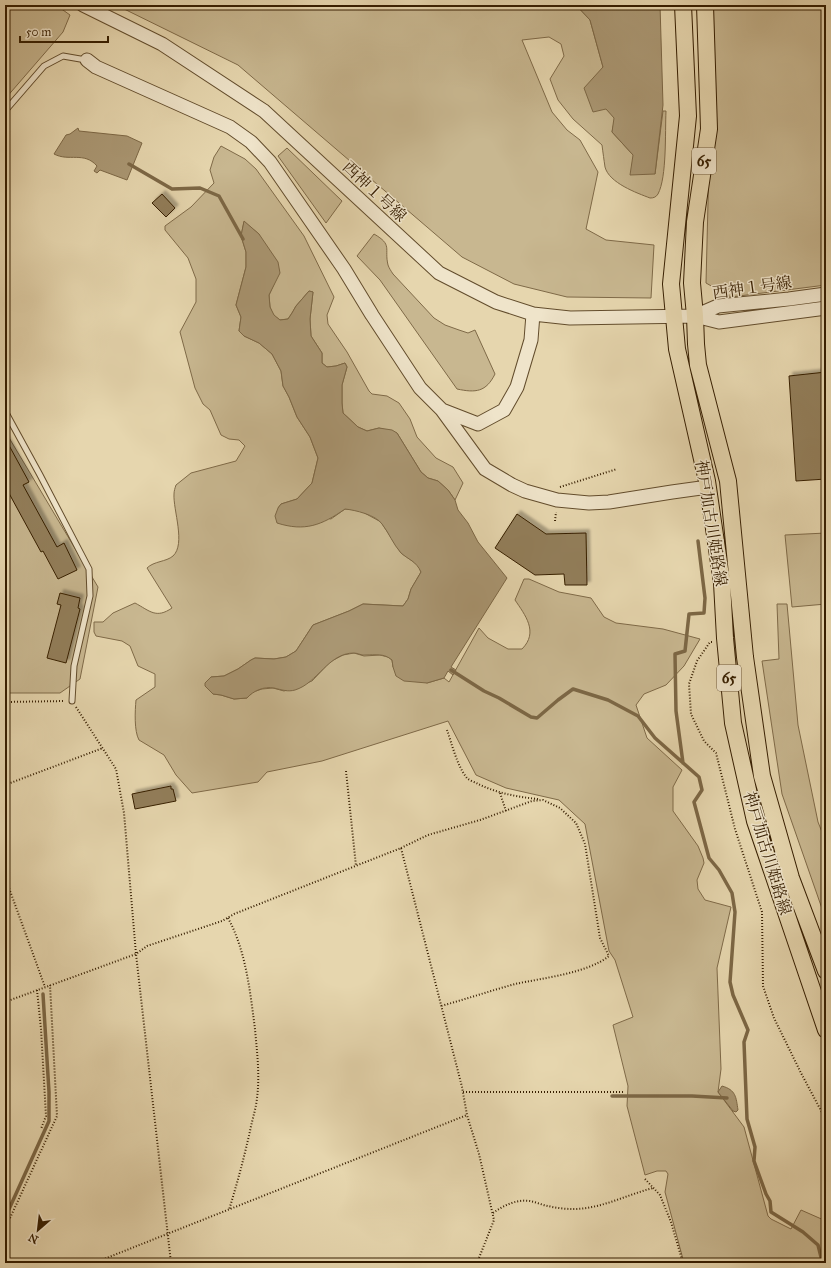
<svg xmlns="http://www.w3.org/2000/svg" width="831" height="1268" font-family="'IM FELL Great Primer','Noto Serif JP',serif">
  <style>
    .green { fill: #c8b790; stroke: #7f6a48 }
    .water { fill: #aa9773; stroke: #7c6745 }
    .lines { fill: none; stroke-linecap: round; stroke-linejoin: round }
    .stream { stroke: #7c6745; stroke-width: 3.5 }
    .building { fill: #927e5a; stroke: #361e00; filter: url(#shadow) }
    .service-casing { stroke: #624c2c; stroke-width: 7 }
    .tertiary-casing { stroke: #624c2c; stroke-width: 15 }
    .primary-casing { stroke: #361e00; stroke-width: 18 }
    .path { stroke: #361e00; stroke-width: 2; stroke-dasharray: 1 2; stroke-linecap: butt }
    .service { stroke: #efe4ca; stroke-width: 5 }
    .tertiary { stroke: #efe4ca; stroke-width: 13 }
    .primary { stroke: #e6d6ae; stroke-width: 16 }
    .labels { text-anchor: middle; stroke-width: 3; stroke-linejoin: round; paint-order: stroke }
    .shield { fill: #efe4ca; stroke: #6e593d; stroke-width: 1 }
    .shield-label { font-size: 15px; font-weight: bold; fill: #361e00 }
    .street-label { font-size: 16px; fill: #361e00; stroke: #efe4ca }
  </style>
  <defs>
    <filter id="shadow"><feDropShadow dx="3.5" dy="-3.5" stdDeviation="1" flood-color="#0004"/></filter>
  </defs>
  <rect width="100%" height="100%" fill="#e6d6ae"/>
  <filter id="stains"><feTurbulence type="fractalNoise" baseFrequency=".005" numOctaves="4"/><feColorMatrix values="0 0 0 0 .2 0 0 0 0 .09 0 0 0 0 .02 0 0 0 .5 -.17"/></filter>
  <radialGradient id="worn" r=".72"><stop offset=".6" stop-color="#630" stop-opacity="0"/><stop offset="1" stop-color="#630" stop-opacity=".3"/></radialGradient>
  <path class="green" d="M5 5H56L70 15 63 32 5 99Z
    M116 5H576L590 20 603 67 606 109 615 118 612 132 633 155 655 174 663 111H666C665 132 667 177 658 194 656 197 654 198 650 198 637 193 609 183 605 167 604 160 603 153 602 145L573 119 558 100 550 79 564 56 561 44 549 37 522 40 552 112 567 130 580 140 598 172 586 229 606 240 654 245 651 298 567 297 514 284 462 257 238 65Z
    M713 5H826V285L731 297 706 283Z
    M221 146 245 159 256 169 304 236 334 297 327 315 328 324 347 352 369 391 372 394 387 396 399 403 410 419 417 437 436 458 453 467 463 483 455 500 448 490 438 481 428 478 421 472 397 433 379 428 367 431 358 427 343 413 342 403V385L347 367 345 363 336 366 327 367 322 363V353L311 336 310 319 313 292 309 291 296 306 292 313 288 319 280 320 273 315 270 307 269 295 274 284 259 234 244 222 241 236 246 252V267L236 305 241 317 239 331 244 336 259 343 272 354 281 371 283 386 289 397 297 417 310 437 318 458 312 483 297 499 281 504 278 508 331 519 345 509 359 510 381 522 392 539 401 553 418 565 421 572 411 589 408 599 403 606 363 604 349 611 313 625 296 651 286 657 274 659 255 658 251 660 238 669 224 676 211 677 213 694 221 695 234 699 247 698 253 692 262 689 273 688 284 691 312 681 330 662 343 655 354 653 364 656 380 655 388 657 392 660 393 667 427 683 444 678 449 682 479 628 488 638 508 649H522C539 632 525 615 515 600L524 579H529L559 592 591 598 604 617 616 623 663 629 700 639 684 666 666 685 644 694 636 705 647 738 682 770 673 787V811L698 846 703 858 704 863 697 880 698 889 705 900 731 907 717 968 721 1069 718 1092 744 1127 768 1216 771 1219 791 1229 801 1210 826 1221V1263H684L665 1192 668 1174 666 1171H657L645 1175 627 1106 628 1086 613 1025 633 1017 615 960 609 951 585 824 559 800 506 788 476 775 448 721 322 761 267 772 258 782 192 793 176 775 164 755 139 740C134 731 135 711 136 700L155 687V674L138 666 130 646 122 641 96 636 94 632V622H103L113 613 135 603C150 611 156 619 172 608L147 568C154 561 166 562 173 556 186 544 173 510 174 494 174 491 175 488 176 485L191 473 236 461 245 446 239 440 229 439 221 435 210 410 203 404 195 388 180 332 196 302V279L188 258 165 230V226L191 207 214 183 210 170 214 157Z
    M287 148 342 201 326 223 278 156Z
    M374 234C393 245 384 248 388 265 389 268 391 271 393 274L434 318 445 325 459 330 468 333 475 330 495 374C486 392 476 393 457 389L380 280 357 256Z
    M5 431 98 587 80 679 60 693H5Z
    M826 533V604L792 607 785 535Z
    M777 604H787L798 725 818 822 826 842V920L782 794 762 661 779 659Z"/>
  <path class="water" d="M576 5H660L663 105 655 174 630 175 633 155 612 132 614 118 606 109 593 112 584 88 603 67 590 20Z
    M78 128 79 131 127 136 142 143 127 180 100 170 97 173 94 171 97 166C84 151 69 162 54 154L66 135 70 134Z
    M244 221 259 234 278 262 280 273 269 295 270 307 274 315 280 320 288 319 292 313 296 306 309 291 313 292 310 319 311 336 322 353V363L327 367 336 366 345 363 347 367 342 385V403L343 413 358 427 367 431 379 428 392 430 397 433 421 472 428 478 438 481 448 490 455 500 458 510 468 523 478 542 507 578 451 667 456 670 453 675 448 671 444 678 427 683 404 681 396 676 393 667 392 660C384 653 375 655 366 655 362 656 358 653 354 653 328 653 318 683 295 690 288 692 282 690 274 688 264 686 253 691 247 698L234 699 221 695 213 694 205 686V683L211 677 224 676 238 669 251 660 255 658 274 659 286 657 296 651 313 625 349 611 363 604 403 606 408 599 411 589 421 572C416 561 409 560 401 553 393 544 389 533 382 524 376 515 355 510 345 509 322 525 305 532 277 523L275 516 278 508 281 504 297 499 312 483 318 458 310 437 297 417 289 397 283 386 281 371 272 354 259 343 244 336 239 331 241 317 236 305 246 267V252L241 236Z
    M722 1086C736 1090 736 1097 738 1110L736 1112 733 1111 718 1092Z"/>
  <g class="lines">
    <path class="stream" d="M129 164 172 189 200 188 219 196 243 239
      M451 670 484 691 499 698 531 717 537 718 558 700 573 689 608 700 638 716 655 738 699 777 702 790 694 802 709 858 719 870 732 893 735 912 730 982 733 995 748 1030 744 1042 747 1119 755 1147 754 1161 766 1194 770 1201 771 1212 803 1232 818 1245 821 1257 826 1263
      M683 763 676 711 675 654 685 651 689 614 704 613 705 598 698 541
      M612 1096H692L727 1098
      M5 1218 49 1121V1092L43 994"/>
  </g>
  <path class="building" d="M162 194 175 208 166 217 152 203Z
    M826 372V479L796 481 789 376Z
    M5 438 29 482 23 485 57 547 64 543 77 570 58 579 43 551 41 552 5 486Z
    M517 514 546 534 586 533 587 585H565L564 574 535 575 495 548Z
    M60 593 80 598 78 608 80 609 66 663 47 658 61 605 57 604Z
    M171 786V789H173L176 801 135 809 132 794Z"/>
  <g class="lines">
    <defs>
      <path id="service" d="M5 111 44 66 63 56 86 60
        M5 411 40 475 89 569 90 596 74 666 72 701"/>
      <path id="tertiary" d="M83 5 162 44 264 111 439 273 496 302 533 314 570 318 695 316 719 322 826 308
        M87 60 96 67 230 127 251 142 270 162 344 269 372 315 420 388 442 410 485 469 512 485 525 491 557 500 589 503 609 502 672 492 708 487
        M695 316 718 306 789 299 826 294
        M442 410 478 424 504 410 517 387 531 340 533 314"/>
      <path id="primary" d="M683 5 688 116 671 284 677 349 707 481 722 583 725 638 733 723 755 821 826 1030
        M705 5 709 129 695 222 692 283 695 316 696 344 698 365 728 481 745 657 762 776 791 878 826 971"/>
    </defs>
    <use href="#service" class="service-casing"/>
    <use href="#tertiary" class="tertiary-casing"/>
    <use href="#primary" class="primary-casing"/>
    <path class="path" d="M560 487 617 469
      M555 521 556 512
      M712 642H710L697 661 689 684 691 714 704 741 716 753 735 829 762 912 763 986 774 1018 801 1073 826 1120
      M5 702 65 701
      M76 707 116 769 124 813 136 954 171 1263
      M447 730C452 744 457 766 467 778 470 781 475 782 478 784 497 793 517 797 538 799
      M346 771 356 866
      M5 785 103 748
      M500 793 506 811
      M401 848 428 835 480 820 532 801 543 800 560 808 576 823 585 844 600 938 609 956C588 973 543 978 515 984 490 991 466 999 441 1006
      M5 877 45 987
      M228 918C246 951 250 991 255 1029 257 1052 260 1075 257 1098 256 1109 252 1120 250 1131 244 1158 237 1184 229 1210
      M37 990 41 1029 46 1116 41 1129
      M5 1002 136 954 147 946 222 921 234 914 401 848 462 1087 467 1115 479 1154 494 1220 477 1263
      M463 1092H625
      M645 1179 660 1195 671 1222 683 1263
      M493 1213C504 1205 517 1199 530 1201 536 1202 542 1205 548 1206 556 1208 565 1209 573 1209 601 1209 626 1195 653 1188
      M5 1229 57 1116 50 985
      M5 1262V1263
      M94 1263 467 1115"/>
    <use href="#service" class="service"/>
    <use href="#tertiary" class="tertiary"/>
    <use href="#primary" class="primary"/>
  </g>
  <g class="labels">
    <g class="shield">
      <rect x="692" y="148" width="24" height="26" rx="3"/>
      <rect x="717" y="665" width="24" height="26" rx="3"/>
    </g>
    <g class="shield-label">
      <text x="704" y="166">65</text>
      <text x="729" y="683">65</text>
    </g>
    <g class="street-label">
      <text transform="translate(375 191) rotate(43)" y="6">西神１号線</text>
      <text transform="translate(752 287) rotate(-8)" y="6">西神１号線</text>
      <text transform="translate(712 523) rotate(81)" y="6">神戸加古川姫路線</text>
      <text transform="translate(768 853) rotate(73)" y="6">神戸加古川姫路線</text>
    </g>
  </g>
  <rect width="831" height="1268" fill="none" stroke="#e6d6ae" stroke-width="20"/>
  <rect x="6" y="6" width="819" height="1256" fill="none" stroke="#361e00" stroke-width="2"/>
  <rect x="10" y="10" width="811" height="1248" fill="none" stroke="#361e00"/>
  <g transform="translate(38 1230) rotate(208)" stroke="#efe4ca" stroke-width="3" paint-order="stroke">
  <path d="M0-3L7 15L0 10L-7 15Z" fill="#361e00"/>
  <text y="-6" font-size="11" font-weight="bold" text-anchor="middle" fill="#361e00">N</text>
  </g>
  <path d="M20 36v6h88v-6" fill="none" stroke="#361e00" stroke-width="2"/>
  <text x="26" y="36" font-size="12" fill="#361e00" stroke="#efe4ca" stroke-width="3" paint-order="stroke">50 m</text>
  <rect width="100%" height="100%" filter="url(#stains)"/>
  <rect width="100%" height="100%" fill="url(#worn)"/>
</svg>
